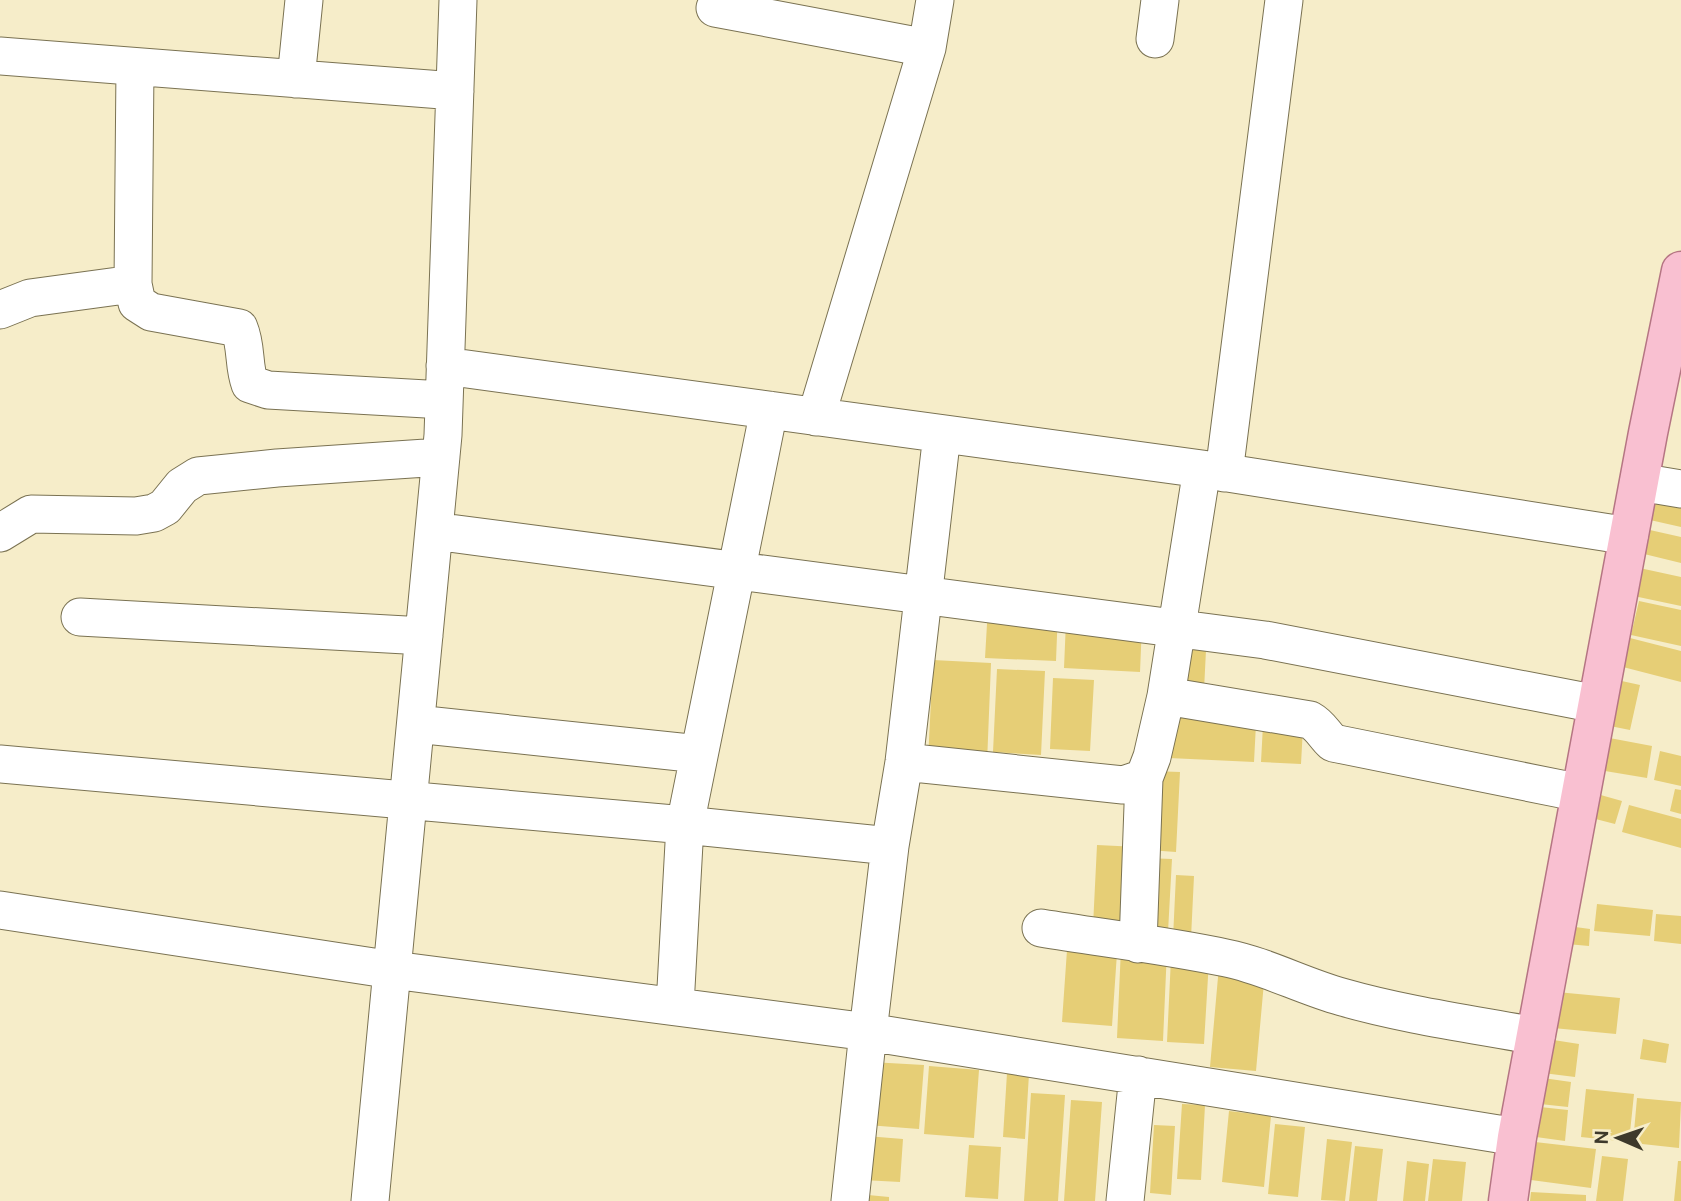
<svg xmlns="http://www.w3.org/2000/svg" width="1681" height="1201" font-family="'DM Sans',sans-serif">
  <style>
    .building { fill: #e6ce76 }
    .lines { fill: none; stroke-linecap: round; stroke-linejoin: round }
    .minor-casing { stroke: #7a7252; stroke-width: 39 }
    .major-casing { stroke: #b57583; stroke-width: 41 }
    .minor { stroke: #fff; stroke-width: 37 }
    .major { stroke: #f9c0d1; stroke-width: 38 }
  </style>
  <rect width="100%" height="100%" fill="#f6edc9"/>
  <path class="building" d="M1660 478 1681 483V527L1650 520Z
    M1641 528 1681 537V563L1636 552Z
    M1635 567 1681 577V606L1629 595Z
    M1639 601 1681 610V646L1631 635Z
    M988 607 1058 610 1056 661 985 658Z
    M1066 621 1142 624 1140 672 1064 668Z
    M1207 630 1204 690 1157 687Z
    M1630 638 1681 651V682L1623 667Z
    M933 660 991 663 987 763 928 760Z
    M997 669 1045 671 1041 755 993 752Z
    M1053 678 1094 680 1090 751 1050 749Z
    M1608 678 1640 685 1630 730 1600 724Z
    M1171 700 1257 705 1254 762 1169 758Z
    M1264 706 1304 709 1301 764 1261 762Z
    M1599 736 1652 746 1647 778 1593 769Z
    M1660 751 1681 756V786L1654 780Z
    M1152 771 1180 772 1176 852 1148 850Z
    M1675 789 1681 790V814L1670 811Z
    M1590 792 1622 801 1615 824 1584 816Z
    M1629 805 1681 819V848L1622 832Z
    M1097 845 1138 847 1134 928 1093 926Z
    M1145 858 1172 859 1168 932 1141 931Z
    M1176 875 1194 876 1191 938H1173Z
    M1597 904 1653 910 1650 936 1594 931Z
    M1656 914 1681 916V944L1654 941Z
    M1568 926 1590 929 1589 946 1567 944Z
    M1121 948 1167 950 1163 1041 1117 1038Z
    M1067 950 1117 953 1112 1026 1062 1022Z
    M1171 958 1209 960 1204 1044 1167 1042Z
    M1219 966 1265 971 1256 1071 1210 1067Z
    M1557 992 1620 998 1616 1034 1553 1028Z
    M1547 1039 1579 1044 1575 1077 1543 1073Z
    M1643 1039 1669 1044 1666 1063 1640 1059Z
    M871 1062 924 1065 919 1129 867 1125Z
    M929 1066 979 1070 974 1138 924 1134Z
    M1007 1073 1029 1074 1025 1139 1003 1137Z
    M1543 1078 1571 1082 1568 1107 1540 1104Z
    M1586 1089 1634 1094 1629 1142 1581 1137Z
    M1031 1093 1065 1095 1058 1201H1024Z
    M1637 1098 1681 1102 1679 1148 1633 1143Z
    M1071 1100 1102 1102 1095 1201H1064Z
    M1182 1104 1205 1105 1201 1180 1177 1179Z
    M1540 1107 1568 1110 1565 1141 1536 1137Z
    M1229 1111 1271 1116 1264 1187 1222 1182Z
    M1275 1124 1305 1127 1298 1197 1268 1194Z
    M1154 1125 1175 1126 1171 1195 1150 1193Z
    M866 1136 903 1139 900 1182 863 1180Z
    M1327 1139 1352 1142 1345 1201 1321 1200Z
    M1535 1142 1596 1149 1591 1188 1531 1180Z
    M969 1145 1001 1147 998 1199 965 1197Z
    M1355 1146 1383 1149 1377 1201H1349Z
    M1602 1156 1628 1159 1623 1201H1596Z
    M1433 1159 1466 1162 1462 1201H1428Z
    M1407 1161 1429 1164 1425 1201H1403Z
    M1678 1161H1681V1201H1674Z
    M1531 1192 1586 1195V1201H1530Z
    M868 1195 889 1197V1201H867Z"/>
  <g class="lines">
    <defs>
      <path id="minor" d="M715 8 927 48
        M1155 39 1160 0
        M0 56 455 91
        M135 67 133 284 137 303 151 312 239 328C247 347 243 365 250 384L268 390 444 400
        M296 79 304 0
        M0 310 30 298 133 284
        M445 366 1202 469 1629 536
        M816 417 927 48 935 0
        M1224 473 1284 0
        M1639 482 1681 489
        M434 531 1265 640 1597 704
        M0 533 31 514 136 516 154 513 165 507 182 486 198 476 277 468 441 457
        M80 617 424 636
        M1166 696 1310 720C1321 726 1324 735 1333 743L1581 793
        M416 724 699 754
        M904 762 1123 785 1144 778 1152 757 1166 696 1202 469
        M0 764 685 825 890 846
        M0 910 393 970 868 1032 1517 1137
        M1041 928C1102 938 1165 945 1226 958 1266 966 1302 986 1342 997 1405 1015 1471 1024 1536 1036
        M1138 944 1144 778
        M675 1006 685 825 769 410
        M370 1201 443 435 458 0
        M850 1201 868 1032 890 846 904 762 942 434
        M1125 1201 1138 1075"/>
      <path id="major" d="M1508 1201 1517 1137 1648 433 1681 271"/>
    </defs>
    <use href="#minor" class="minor-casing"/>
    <use href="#major" class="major-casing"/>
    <use href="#minor" class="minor"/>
    <use href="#major" class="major"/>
  </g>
  <g transform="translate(1618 1138) rotate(272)" stroke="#f6edc9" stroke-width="5" paint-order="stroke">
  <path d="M0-5L12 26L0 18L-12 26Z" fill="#3d392b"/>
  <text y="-10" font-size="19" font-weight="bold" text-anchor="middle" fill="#3d392b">N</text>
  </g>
</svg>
